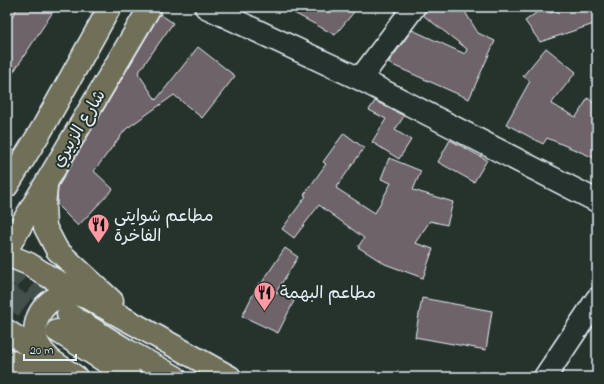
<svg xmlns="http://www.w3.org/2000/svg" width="604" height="384" font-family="'Indie Flower','Playpen Sans Arabic',sans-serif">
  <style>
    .building { fill: #6d6368; stroke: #e8f1f8 }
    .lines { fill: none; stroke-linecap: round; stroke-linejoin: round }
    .highway-tunnel { stroke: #43504b; stroke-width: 22; stroke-dasharray: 22 11; stroke-linecap: butt }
    .minor-casing { stroke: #e8f1f8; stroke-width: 25 }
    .major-casing { stroke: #e8f1f8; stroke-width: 25 }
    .highway-casing { stroke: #e8f1f8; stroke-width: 25 }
    .minor { stroke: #26332d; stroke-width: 22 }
    .major { stroke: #706f59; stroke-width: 22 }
    .highway { stroke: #706f59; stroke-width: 22 }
    .labels { text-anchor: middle; stroke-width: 4; stroke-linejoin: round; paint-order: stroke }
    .street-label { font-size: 17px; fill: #e8f1f8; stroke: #26332d }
    .poi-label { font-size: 17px; fill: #e8f1f8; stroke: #26332d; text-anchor: start }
  </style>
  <rect width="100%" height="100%" fill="#26332d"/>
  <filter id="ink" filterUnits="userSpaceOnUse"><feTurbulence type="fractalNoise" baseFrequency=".025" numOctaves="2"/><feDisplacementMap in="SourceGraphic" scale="8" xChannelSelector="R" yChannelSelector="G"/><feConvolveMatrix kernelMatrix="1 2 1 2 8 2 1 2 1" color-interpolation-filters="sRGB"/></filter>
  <g filter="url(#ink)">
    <path class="building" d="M18 7H56L7 82V25Z
      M283 7H358L335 35Z
      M426 7H462L478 33 495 41 469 99 388 63 412 30 465 54 467 49 423 15Z
      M544 7H546L550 13 569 7H591L597 23 540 42 525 21Z
      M160 14 173 23 138 73 156 100 198 47 235 76 202 118 174 95 126 129 94 171 113 189 78 226 57 205 58 187Z
      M546 48 576 72 551 104 576 117 588 98 597 106V123L594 135 597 148V159L547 138 543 144 506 124 530 81 523 76Z
      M375 101 404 116 395 130 411 140 399 159 372 142 386 119 369 110Z
      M344 133 364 148 336 188 375 213 391 183 381 179 389 158 421 171 413 190 453 202 447 225 430 221 415 243 433 249 423 278 385 264 358 247 364 238 319 205 294 238 282 229 306 196 304 195 326 164 323 162Z
      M450 140 487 160 474 182 438 162Z
      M285 248 298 257 276 292 294 301 278 333 242 316 259 283 261 284Z
      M422 298 492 311 486 350 415 337Z"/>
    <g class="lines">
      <path class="highway-tunnel" d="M7 265 66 312
        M7 294 53 328"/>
      <defs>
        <path id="minor" d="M206 7 360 79 597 201
          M360 79 414 7
          M545 377 597 299"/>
        <path id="major" d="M7 186 42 129 110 7
          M46 187 44 205 45 227 57 250 112 301
          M7 249 150 7
          M7 255 29 264 46 275 230 377
          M7 331 76 377
          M7 360 50 377
          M52 361C46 355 40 350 37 341 28 313 57 285 85 297"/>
        <path id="highway" d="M68 314 128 351 175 377
          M57 331 130 377"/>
      </defs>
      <use href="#minor" class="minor-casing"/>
      <use href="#major" class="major-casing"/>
      <use href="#highway" class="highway-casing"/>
      <use href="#minor" class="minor"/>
      <use href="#major" class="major"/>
      <use href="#highway" class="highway"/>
    </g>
  </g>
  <defs>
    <symbol id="restaurant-pin" viewBox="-11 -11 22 30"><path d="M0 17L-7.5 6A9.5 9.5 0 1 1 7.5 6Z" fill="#ff9aa2" stroke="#26332d"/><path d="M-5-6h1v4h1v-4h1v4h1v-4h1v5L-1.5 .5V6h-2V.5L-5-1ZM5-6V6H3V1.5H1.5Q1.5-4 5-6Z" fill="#111"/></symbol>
  </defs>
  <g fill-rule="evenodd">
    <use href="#restaurant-pin" x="86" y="212" width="25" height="34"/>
    <use href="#restaurant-pin" x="252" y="280" width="25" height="34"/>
  </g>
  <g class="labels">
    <g class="street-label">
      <text transform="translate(78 128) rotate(-59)" y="6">شارع الزبيري</text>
    </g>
    <g class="poi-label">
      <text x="114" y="221">مطاعم شوايتي<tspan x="114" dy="20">الفاخرة</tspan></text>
      <text x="280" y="298">مطاعم البهمة</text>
    </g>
  </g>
  <rect width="604" height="384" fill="none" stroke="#26332d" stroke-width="24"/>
  <rect x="12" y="12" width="580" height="360" fill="none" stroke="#e8f1f8" stroke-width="1.5" filter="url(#ink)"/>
  <path d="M24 354v6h52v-6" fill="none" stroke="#e8f1f8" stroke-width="2"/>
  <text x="30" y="354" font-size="12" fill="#e8f1f8" stroke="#26332d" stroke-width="3" paint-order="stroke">20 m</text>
</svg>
